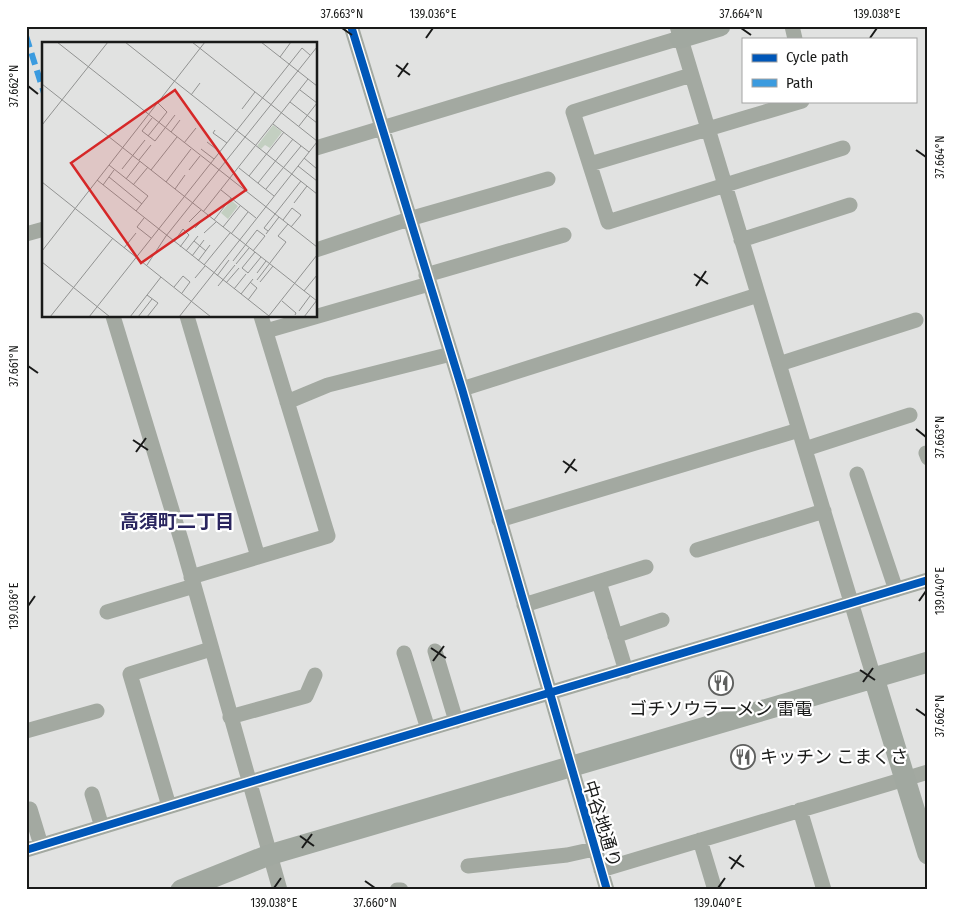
<svg xmlns="http://www.w3.org/2000/svg" width="954" height="916" font-family="'Fira Sans Condensed','Noto Sans JP',sans-serif">
  <style>
    .lines { fill: none; stroke-linecap: round; stroke-linejoin: round }
    .street { stroke: #a3a9a1; stroke-width: 15 }
    .secondary { stroke: #a1a8a0; stroke-width: 21 }
    .quiet { stroke: #3b9bdf; stroke-width: 6; stroke-dasharray: 12 6; stroke-linecap: butt }
    .cycleway-casing { stroke: #fff; stroke-width: 11 }
    .cycleway { stroke: #0057b8; stroke-width: 8 }
    .ticks { fill: none; stroke: #191a19; stroke-width: 2 }
    .labels { text-anchor: middle; stroke-width: 4.5; stroke-linejoin: round; paint-order: stroke }
    .poi-label { font-size: 18px; fill: #191a19; stroke: #fff }
    .street-label { font-size: 18px; fill: #191a19; stroke: #fff }
    .neighbourhood-label { font-size: 19px; font-weight: bold; fill: #2a255f; stroke: #fff }
    .inset-road { fill: none; stroke: #919291; stroke-width: 1 }
    .view { fill: #d62828; fill-opacity: 0.15; stroke: #d62828; stroke-width: 2.5 }
    .inset-edge { fill: none; stroke: #191a19; stroke-width: 2.5 }
    .neatline { fill: none; stroke: #191a19; stroke-width: 2 }
    .ticks-label { font-size: 12px; text-anchor: middle; fill: #191a19 }
  </style>
  <rect width="100%" height="100%" fill="#e1e2e1"/>
  <g class="lines">
    <path class="street" d="M351 26 462 389 607 890
      M677 26 874 678
      M792 26 795 39
      M691 75 573 112 608 222 843 148
      M316 148 680 38
      M590 164 802 101
      M26 234 44 229
      M741 240 850 205
      M316 250 409 219 548 179
      M426 275 564 235
      M113 316 182 543 280 890
      M187 316 258 557
      M266 331 429 284
      M779 364 916 320
      M462 389 758 295
      M287 402 328 385 451 354
      M805 449 910 415
      M926 453 928 458
      M857 474 896 590
      M499 520 799 430
      M697 550 824 511
      M191 577 328 536 261 316
      M599 582 626 671
      M524 605 646 567
      M107 612 194 586
      M615 636 662 620
      M435 651 456 721
      M404 653 428 729
      M230 717 306 696 315 675
      M26 731 97 711
      M92 794 102 827
      M169 806 130 674 211 649
      M30 809 41 845
      M800 810 824 890
      M700 840 715 890
      M26 850C326 758 627 670 928 580
      M468 866 567 855 594 849
      M601 870 928 772
      M397 890H401"/>
    <path class="secondary" d="M680 38 720 26
      M874 678 928 854
      M181 890 269 855 928 662"/>
    <path class="quiet" d="M26 36 44 93"/>
    <defs>
      <path id="cycleway" d="M351 26 462 389 607 890
        M26 850C326 758 627 670 928 580"/>
    </defs>
    <use href="#cycleway" class="cycleway-casing"/>
    <use href="#cycleway" class="cycleway"/>
  </g>
  <path class="ticks" d="M342 28 352 35M741 28 751 35M426 38 433 28M870 38 877 28M396 65 410 75M398 77 408 63M28 86 38 94M916 150 926 157M694 274 708 284M696 286 706 271M28 366 38 373M916 429 926 437M133 440 148 450M136 452 146 438M563 461 577 471M565 473 575 459M919 601 926 591M28 606 35 596M431 648 446 658M433 661 444 646M860 670 875 680M863 682 873 668M916 709 926 716M300 836 314 846M302 848 312 834M729 857 744 867M731 869 741 855M365 881 375 888M274 888 281 878M718 888 725 878"/>
  <defs>
    <symbol id="restaurant-ring" viewBox="-11 -11 22 22"><circle r="9.5" fill="#fff" stroke="#5f605f" stroke-width="1.5"/><path d="M-5-6h1v4h1v-4h1v4h1v-4h1v5L-1.5 .5V6h-2V.5L-5-1ZM5-6V6H3V1.5H1.5Q1.5-4 5-6Z" fill="#5f605f"/></symbol>
  </defs>
  <g fill-rule="evenodd">
    <use href="#restaurant-ring" x="707" y="669" width="28" height="28"/>
    <use href="#restaurant-ring" x="729" y="743" width="28" height="28"/>
  </g>
  <g class="labels">
    <g class="poi-label">
      <text x="721" y="715">ゴチソウラーメン 雷電</text>
      <text x="760" y="763" text-anchor="start">キッチン こまくさ</text>
    </g>
    <g class="street-label">
      <text transform="translate(602 824) rotate(73)" y="6">中谷地通り</text>
    </g>
    <g class="neighbourhood-label">
      <text x="177" y="528">高須町二丁目</text>
    </g>
  </g>
  <g transform="translate(42 42)">
    <rect width="275" height="275" fill="#e1e2e1"/>
    <path d="M231 83 240 90 228 106 223 103 219 107 215 104ZM189 158 196 164 186 177 179 171Z" fill="#c3cfc1"/>
    <path class="inset-road" d="M15 0 275 205M83 0 275 152M150 0 275 99M219 0 275 44M238 15 249 0M0 42 275 259M258 48 275 61M149 53 158 41M248 60 275 81M200 67 213 50M110 76 100 89 113 99 133 73M231 82 267 110M0 83 66 0M257 84 275 61M173 88 171 91 185 101M129 90 138 78M106 94 125 70 116 61M165 100 178 110M142 101 154 86M159 107 172 117M262 116 275 127M97 118 109 103M67 123 106 154 94 169M256 124 275 139M197 126 232 154M80 127 103 98M109 128 135 95M147 128 158 114M207 134 242 90M67 135 100 162M84 137 98 119M55 138 227 274M0 140 169 275M124 140 149 107M216 141 251 97M61 143 72 128M91 143 106 125M133 147 143 133M224 147 259 104M179 148 214 176M252 161 265 144M161 170 266 37M102 176 95 185 109 196M172 178 189 156M241 178 250 166 259 173 249 185M147 180 159 168M181 185 198 164M153 186 166 173M226 189 222 186 259 139M162 191 174 180M189 192 206 170M224 192 237 175M152 199 164 209M132 200 141 187 147 193 138 205M82 206 94 191M0 209 163 0M144 209 156 194M213 210 200 226 206 231 219 215M150 214 162 198M156 219 168 203M191 219 215 188 223 194 211 209M0 220 68 275M194 222 207 206M105 223 124 194 275 5M162 223 188 191M215 231 224 219M175 234 187 218M153 236 163 224M215 238 244 200 236 194 246 182M218 240 231 224M184 241 197 226M176 244 193 223M132 245 141 234 148 240 140 251M192 247 204 232M262 249 275 233M199 252 211 237M105 253 116 261 105 275M206 258 215 246 208 240M240 259 254 271 253 273M257 269 268 254M8 275 71 196M47 275 260 6 268 13M88 275 119 235M96 275 110 257M137 275 275 100M226 275 275 213M262 275 275 258"/>
    <path class="view" d="M133 48 204 148 99 221 29 121Z"/>
    <rect width="275" height="275" class="inset-edge"/>
  </g>
  <rect width="954" height="916" fill="none" stroke="#ffffff" stroke-width="55"/>
  <rect x="742" y="38" width="175" height="65" fill="#ffffff" stroke="#a3a3a3"/>
  <rect x="752" y="54" width="25" height="8" fill="#0057b8" stroke="#a3a3a3"/>
  <text x="786" y="62" font-size="15" fill="#191a19">Cycle path</text>
  <rect x="752" y="79" width="25" height="8" fill="#3b9bdf" stroke="#a3a3a3"/>
  <text x="786" y="88" font-size="15" fill="#191a19">Path</text>
  <rect x="28" y="28" width="898" height="860" class="neatline"/>
  <g class="ticks-label">
    <text x="342" y="18">37.663°N</text>
    <text x="433" y="18">139.036°E</text>
    <text x="741" y="18">37.664°N</text>
    <text x="877" y="18">139.038°E</text>
    <text transform="translate(14 86) rotate(-90)" y="4">37.662°N</text>
    <text transform="translate(940 157) rotate(-90)" y="4">37.664°N</text>
    <text transform="translate(14 366) rotate(-90)" y="4">37.661°N</text>
    <text transform="translate(940 437) rotate(-90)" y="4">37.663°N</text>
    <text transform="translate(940 591) rotate(-90)" y="4">139.040°E</text>
    <text transform="translate(14 606) rotate(-90)" y="4">139.036°E</text>
    <text transform="translate(940 716) rotate(-90)" y="4">37.662°N</text>
    <text x="274" y="907">139.038°E</text>
    <text x="375" y="907">37.660°N</text>
    <text x="718" y="907">139.040°E</text>
  </g>
</svg>
